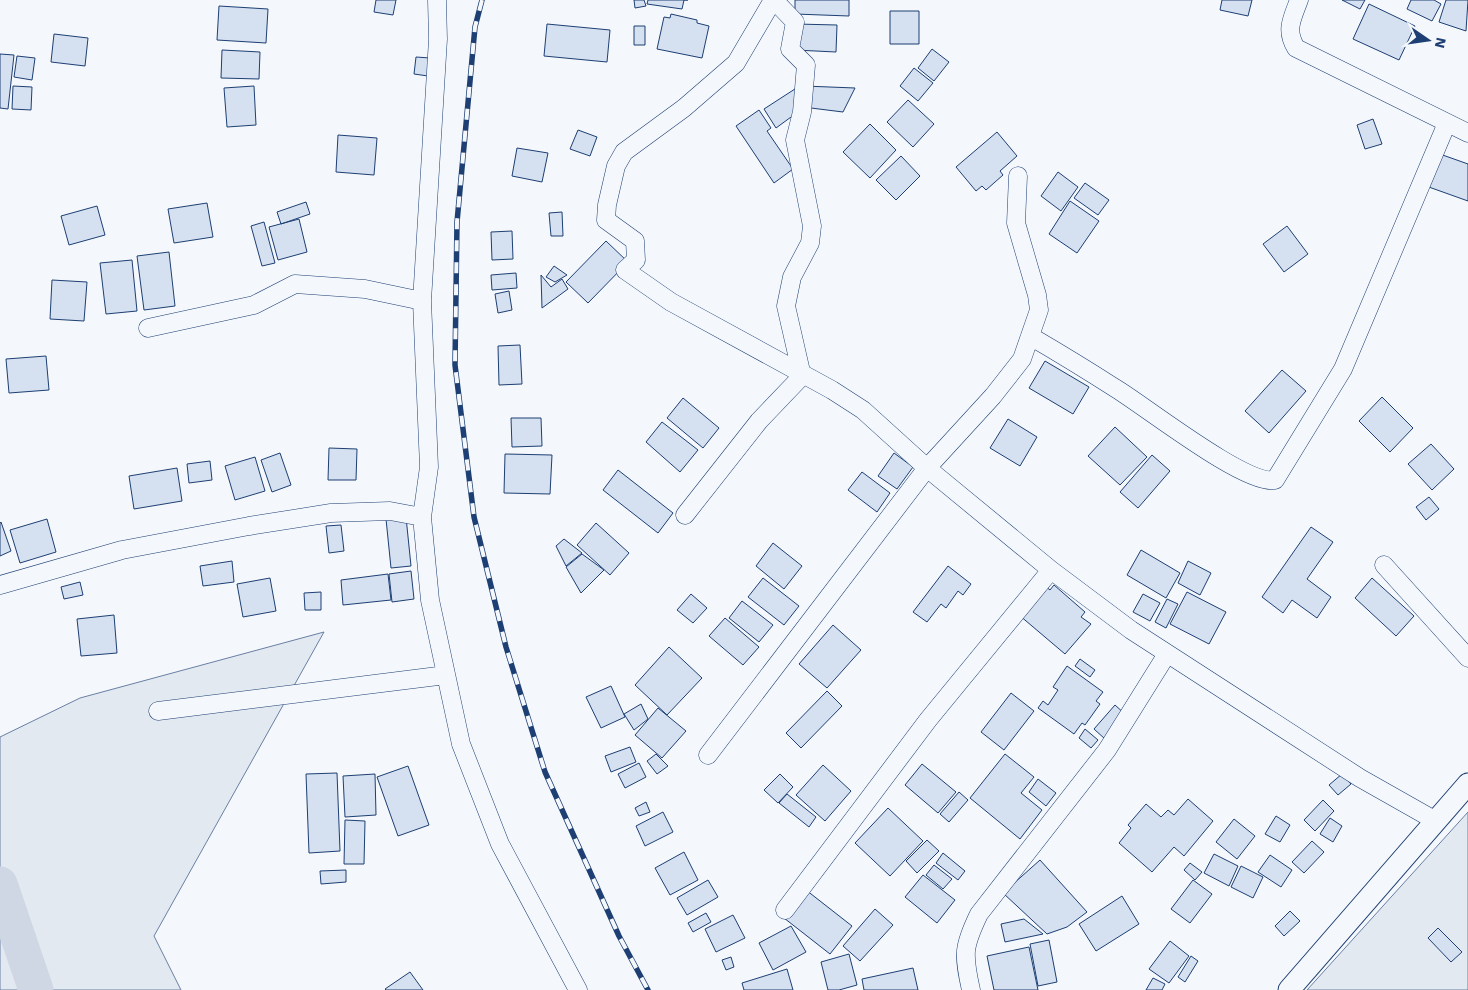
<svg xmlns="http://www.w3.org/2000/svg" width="1468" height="990" font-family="'Work Sans',sans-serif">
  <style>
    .green { fill: #e3e9f0; stroke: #687fa3 }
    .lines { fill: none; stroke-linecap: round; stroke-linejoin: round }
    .river { stroke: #cfd7e4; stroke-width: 35 }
    .building { fill: #d5e0f0; stroke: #1d3f73 }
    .minor-casing { stroke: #1d3f73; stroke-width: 19 }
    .tertiary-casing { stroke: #1d3f73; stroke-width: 23 }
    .minor { stroke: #f4f7fb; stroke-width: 18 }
    .tertiary { stroke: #f4f7fb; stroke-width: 21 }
    .rail-casing { stroke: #1d3f73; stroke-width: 5.5 }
    .rail { stroke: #f4f7fb; stroke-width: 4; stroke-dasharray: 11; stroke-linecap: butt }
  </style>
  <rect width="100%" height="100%" fill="#f4f7fb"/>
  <path class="green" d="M324 632 154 936 181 990H0V737L80 698Z
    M1468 812V990H1307Z"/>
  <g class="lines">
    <path class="river" d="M0 884 36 990"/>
  </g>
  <path class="building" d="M376 0H396L393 15 374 12Z
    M634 0H644L646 6 635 8Z
    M648 0H688H684L682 9 647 4Z
    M795 0H849V16L795 14Z
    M1222 0H1252L1248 16 1220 10Z
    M1342 0H1365L1360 9Z
    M1411 0H1434L1441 4 1432 21 1407 9Z
    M1446 0H1468L1466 31 1439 22Z
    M1369 4 1415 26 1399 60 1353 39Z
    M219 6 268 9 266 43 217 40Z
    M890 11H919V44H890Z
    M671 14 697 20V23L709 26 702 58 657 49 664 17 670 18Z
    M547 24 610 30 607 62 544 56Z
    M796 24 837 25 836 52 795 50Z
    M634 26H645V45H634Z
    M54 34 88 38 85 66 51 62Z
    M932 49 949 62 934 81 918 68Z
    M222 50 260 52 259 79 221 78Z
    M0 54 14 55 8 109 0 108Z
    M17 56 35 58 32 80 14 77Z
    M416 57 430 58 428 76 414 74Z
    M914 68 933 83 918 101 900 86Z
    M13 86 32 87 31 110 12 109Z
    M254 86 256 125 227 127 224 88Z
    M804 86 855 88 843 112 803 107Z
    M798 87 802 109 776 128 764 109Z
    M908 100 934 124 913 147 887 122Z
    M759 110 771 128 767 131 793 169 774 183 736 126Z
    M1373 119 1382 144 1365 149 1357 125Z
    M870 124 896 150 870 178 843 152Z
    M578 130 597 137 590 156 570 149Z
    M997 132 1017 156 1000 171 1003 175 986 190 982 186 976 191 956 167Z
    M338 135 377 138 374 175 336 172Z
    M517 148 548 153 542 182 512 176Z
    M1437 153 1468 164V201L1426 186Z
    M901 156 920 176 896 200 876 180Z
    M1058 172 1078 187 1061 211 1041 196Z
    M1085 183 1109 200 1098 215 1074 198Z
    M1070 201 1099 221 1077 253 1049 234Z
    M306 202 310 214 281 224 277 212Z
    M207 203 213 237 174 243 168 209Z
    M97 206 105 235 69 245 61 216Z
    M562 212 563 236H551L549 213Z
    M299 219 307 252 278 260 269 227Z
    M264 222 275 263 262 266 251 226Z
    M1287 226 1308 254 1284 272 1263 244Z
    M512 231 513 259 492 260 491 232Z
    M606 241 628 262 588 303 566 282Z
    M169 252 175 306 144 310 137 256Z
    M132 260 137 311 106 314 100 263Z
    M554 266 567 275 555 282 546 277Z
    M516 273 517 288 492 290 491 275Z
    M541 275 551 287 562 279 568 289 542 308Z
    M52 280 87 282 84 321 50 319Z
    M509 291 512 310 498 313 495 294Z
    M520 345 522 384 499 385 498 346Z
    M46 356 49 390 9 393 6 359Z
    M1045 361 1089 387 1073 414 1029 388Z
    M1282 370 1306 391 1269 433 1245 411Z
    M1382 397 1413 428 1390 452 1359 421Z
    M683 398 719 428 703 448 667 418Z
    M511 418H541L542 446 512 447Z
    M1008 419 1037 437 1020 466 990 448Z
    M662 422 698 450 680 472 646 442Z
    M1115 427 1147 457 1120 485 1088 456Z
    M1431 444 1454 469 1432 490 1408 464Z
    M329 448 357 449 356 480H328Z
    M280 453 291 485 272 492 261 460Z
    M894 453 913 467 897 489 878 476Z
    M505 454 552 455 550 494 504 493Z
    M1152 455 1170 471 1138 508 1120 492Z
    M255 457 265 491 235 500 225 466Z
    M210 461 212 480 189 483 187 464Z
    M177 468 182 501 134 509 129 476Z
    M618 470 673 513 658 533 603 490Z
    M862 472 890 493 877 512 848 490Z
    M1429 497 1439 509 1426 520 1416 507Z
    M406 517 411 566 391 568 386 519Z
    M47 519 56 552 20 563 10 530Z
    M1 522 11 551 0 556V523Z
    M596 523 629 553 610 575 577 545Z
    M341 525 344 551 329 553 326 526Z
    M1311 527 1333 542 1307 579 1331 597 1317 618 1292 600 1283 613 1262 597Z
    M564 539 582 553 566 566 556 546Z
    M773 543 802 566 784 589 756 566Z
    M1141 550 1180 573 1166 598 1127 575Z
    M582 554 604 570 581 593 566 567Z
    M232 561 234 582 203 586 200 566Z
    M1188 561 1211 573 1200 595 1178 583Z
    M948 566 971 584 963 595 958 591 946 608 941 604 927 622 913 612Z
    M411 571 414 599 392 602 389 574Z
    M388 574 391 600 343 605 341 580Z
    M270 578 276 611 243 617 237 584Z
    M763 578 799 606 784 625 748 597Z
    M1372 578 1414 616 1396 636 1355 598Z
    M80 582 83 595 64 599 61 587Z
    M1044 585 1050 590 1054 585 1085 612 1081 617 1091 624 1065 654 1019 615Z
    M321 592V610H305L304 593Z
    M1187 592 1226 612 1209 644 1170 624Z
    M691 594 707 608 693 623 677 610Z
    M1143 594 1160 603 1150 621 1133 612Z
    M1167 599 1178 604 1166 628 1155 622Z
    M742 601 773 625 759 642 729 618Z
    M114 615 117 653 81 656 77 619Z
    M725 618 759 647 743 665 709 636Z
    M833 625 861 650 827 688 799 664Z
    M669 647 702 678 667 715 635 685Z
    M1080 659 1095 670 1090 677 1075 666Z
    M1067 666 1103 692 1096 701 1100 704 1085 725 1082 723 1074 734 1038 708 1043 701 1048 705 1058 690 1053 687Z
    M611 686 625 717 601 728 586 697Z
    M827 691 842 706 801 748 786 733Z
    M1011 693 1034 711 1004 750 981 732Z
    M641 704 648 719 634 730 624 714Z
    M1115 705 1126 715 1105 739 1094 729Z
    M658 708 686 731 662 758 635 735Z
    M1085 729 1098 740 1091 748 1079 738Z
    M630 747 636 762 611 772 605 756Z
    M656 754 668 766 657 774 647 761Z
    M1005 754 1034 777 1021 793 1042 810 1020 839 970 798Z
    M639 763 646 777 625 788 618 774Z
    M922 764 956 792 938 813 905 785Z
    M823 765 851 791 825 821 796 795Z
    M408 766 429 825 398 836 377 777Z
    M337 773 340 851 309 853 306 774Z
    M375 774 376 815 345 817 343 776Z
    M780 774 793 787 778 803 764 790Z
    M1342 774 1351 784 1338 795 1329 785Z
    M1038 779 1056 793 1046 806 1029 792Z
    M959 792 968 800 949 822 940 814Z
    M787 794 816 817 809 827 779 803Z
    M1188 799 1213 821 1184 856 1174 847 1152 872 1119 843 1131 828 1128 825 1146 804 1161 817 1168 810 1174 815Z
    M1323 800 1334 811 1315 831 1304 820Z
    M646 802 650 812 639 816 635 808Z
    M888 808 923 841 890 876 855 843Z
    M663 812 673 832 645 846 636 826Z
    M1276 816 1290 825 1280 842 1265 834Z
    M1330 818 1342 826 1333 842 1320 834Z
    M1234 819 1255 836 1237 859 1216 842Z
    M345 820 365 821 364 864H344Z
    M927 840 939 851 917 873 906 861Z
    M1312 841 1324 852 1304 873 1292 862Z
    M684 852 698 880 670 895 655 868Z
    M943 853 965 871 958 880 936 863Z
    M1214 854 1238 866 1229 886 1204 873Z
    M1270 855 1292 870 1281 887 1258 872Z
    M1040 860 1087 912 1067 927 1047 934 1003 893Z
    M1190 863 1202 872 1195 880 1184 870Z
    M934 865 952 879 943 889 926 875Z
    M1241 866 1263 877 1253 898 1231 887Z
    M346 870V882L321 884 320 871Z
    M923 875 955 900 937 923 905 897Z
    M708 880 718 897 687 915 677 898Z
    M1193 880 1212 894 1190 923 1171 909Z
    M806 890 852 926 830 954 784 918Z
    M1122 896 1139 924 1096 951 1079 924Z
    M875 909 893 925 860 961 843 946Z
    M1290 911 1300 921 1284 936 1275 926Z
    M706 913 711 922 693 932 688 923Z
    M733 915 745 938 716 952 705 929Z
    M1024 919 1043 934 1005 942 1001 924Z
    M791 926 806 952 773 970 759 943Z
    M1438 928 1462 952 1451 962 1428 938Z
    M1049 940 1057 982 1038 986 1030 944Z
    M1170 941 1189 956 1169 983 1149 969Z
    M1029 947 1038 990H994L987 956Z
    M849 954 857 985 839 990H828L821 962Z
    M1191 956 1198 961 1185 982 1178 977Z
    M731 957 734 967 726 970 722 960Z
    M913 968 918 990H864L862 979Z
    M787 969 793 990H744L742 983Z
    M410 972 423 990H386L385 989Z
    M1153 978 1165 984 1162 990H1146Z"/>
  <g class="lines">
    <defs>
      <path id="minor" d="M437 0 438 39 422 301 429 467 422 517 430 600 461 744 500 844 578 990
        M773 0 736 63 684 108 624 152 616 166 607 205 606 220 635 241 636 260 625 270 671 302 832 390 863 410 927 468 1051 570 1131 630 1360 778 1436 821
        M1299 0C1292 19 1285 30 1296 48L1468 133
        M148 328 254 305 295 284 365 289 422 301
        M1030 336C1059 353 1087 370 1115 388 1145 406 1246 486 1275 480L1343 369 1447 123
        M685 515 759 421 802 376 786 306 792 277 810 243 812 226 795 140 802 112 806 65 790 49 795 22 774 0
        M1384 565 1468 658
        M0 585 122 550 249 526 331 513 390 511 422 517
        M158 711 446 675
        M708 755 927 468 993 396 1022 359 1039 310 1037 295 1016 223 1018 176
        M785 910 928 720 1051 570
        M971 990C963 954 963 947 979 914L1107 750 1167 654"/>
      <path id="tertiary" d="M1289 990 1468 784"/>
    </defs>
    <use href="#minor" class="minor-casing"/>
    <use href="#tertiary" class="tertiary-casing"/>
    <use href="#minor" class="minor"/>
    <use href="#tertiary" class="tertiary"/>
    <defs>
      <path id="rail" d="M482 0 475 27 457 222 455 365 474 517 506 647 545 772 619 936 648 990"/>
    </defs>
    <use href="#rail" class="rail-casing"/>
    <use href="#rail" class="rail"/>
  </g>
  <g transform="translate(1428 40) rotate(103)" stroke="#f4f7fb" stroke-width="4" paint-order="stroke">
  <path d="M0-4L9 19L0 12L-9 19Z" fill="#1d3f73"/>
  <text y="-8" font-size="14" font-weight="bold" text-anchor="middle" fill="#1d3f73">N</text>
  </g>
</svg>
